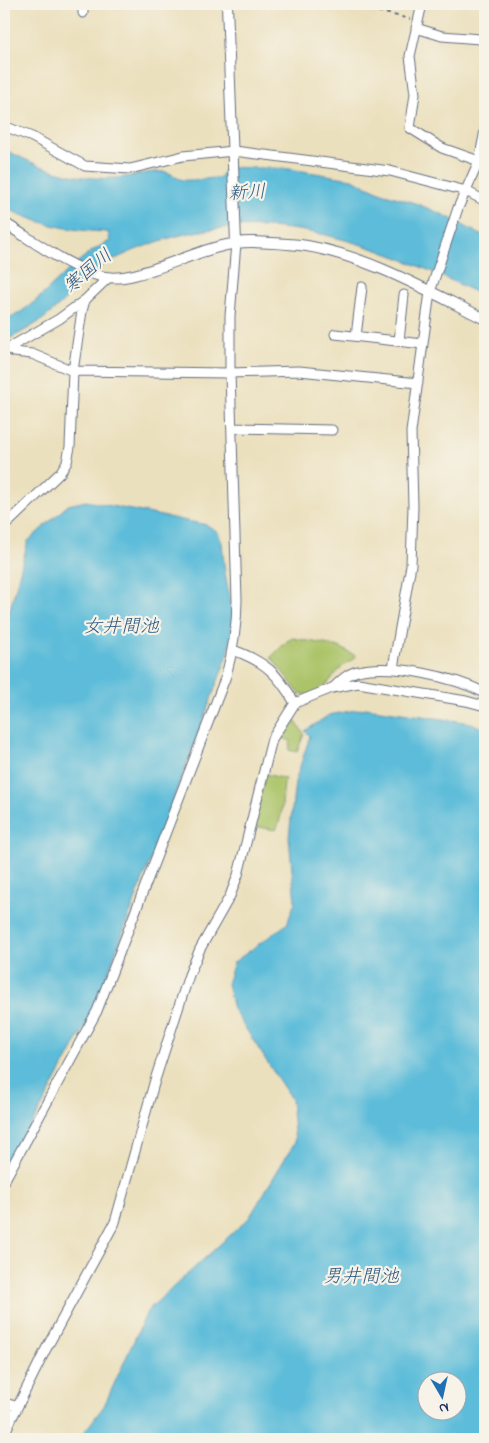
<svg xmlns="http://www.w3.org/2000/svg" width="489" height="1443" font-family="'Indie Flower','Klee One',sans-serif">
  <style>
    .green { fill: #acc469; stroke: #647a64 }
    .water { fill: #5bbcd9; stroke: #3b769c; fill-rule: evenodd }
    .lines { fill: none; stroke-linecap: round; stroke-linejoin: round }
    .minor-casing { stroke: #646d7f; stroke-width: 11 }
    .tertiary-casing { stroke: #646d7f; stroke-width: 12 }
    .path { stroke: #646d7f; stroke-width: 2; stroke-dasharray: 4 4; stroke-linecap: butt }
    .minor { stroke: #fff; stroke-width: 9 }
    .tertiary { stroke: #fff; stroke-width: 10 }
    .labels { text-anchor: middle; stroke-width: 4.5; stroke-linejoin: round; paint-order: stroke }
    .water-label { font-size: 19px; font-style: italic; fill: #2e5983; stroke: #f7f3e8 }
  </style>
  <rect width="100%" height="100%" fill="#f7f3e8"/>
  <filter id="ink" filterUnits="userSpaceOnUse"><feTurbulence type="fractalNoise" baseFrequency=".02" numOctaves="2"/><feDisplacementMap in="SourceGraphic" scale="10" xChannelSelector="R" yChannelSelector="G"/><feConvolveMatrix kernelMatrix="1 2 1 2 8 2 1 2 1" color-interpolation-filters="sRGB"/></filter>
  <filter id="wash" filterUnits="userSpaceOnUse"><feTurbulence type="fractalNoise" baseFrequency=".0096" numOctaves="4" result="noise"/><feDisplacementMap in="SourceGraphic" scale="20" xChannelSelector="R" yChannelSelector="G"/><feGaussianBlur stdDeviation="1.12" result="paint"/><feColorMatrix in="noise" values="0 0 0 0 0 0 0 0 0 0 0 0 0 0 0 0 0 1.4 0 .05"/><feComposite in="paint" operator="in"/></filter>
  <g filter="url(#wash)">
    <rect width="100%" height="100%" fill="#ebe0bd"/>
    <path class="green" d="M293 638 339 647 356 656C352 661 348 662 343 666 330 677 320 703 298 692L271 657 287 641Z
      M292 716 304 734 297 752 289 750 291 741 277 736Z
      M266 774 285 779C281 796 284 815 276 830L253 826Z"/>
    <path class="water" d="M4 149C40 168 75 181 117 178 132 177 151 170 166 172 172 173 177 179 183 180 188 181 216 178 221 177L226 167 290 169 352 179 382 193 415 203 444 215 485 237V297C359 234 244 194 109 262 87 273 71 296 52 312 38 324 21 333 4 341V321C47 302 65 262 110 241L108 232C70 231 37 224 4 207Z
      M86 501 207 525 218 532 222 543 225 573 234 619 228 654 95 1007 45 1101 4 1172V632L28 541 68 505Z
      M366 708 471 723 485 729V1439H79L104 1406 148 1310 249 1218 295 1142 291 1099 233 1009 227 984 234 962 287 924 295 902 289 837 295 782 310 736 305 731 329 715ZM456 1380V1410H426V1380Z"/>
  </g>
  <g filter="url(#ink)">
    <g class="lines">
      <defs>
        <path id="minor" d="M422 4 410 56 415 94 410 128 442 148 479 161 485 130
          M83 13V4
          M416 28 442 36 480 39
          M4 126 32 137 85 166 130 169 183 156 234 151 390 171 466 191 485 201
          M335 334 423 344
          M356 336 362 287
          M399 341 404 295
          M4 345 14 352 32 354 73 371 230 373 299 371 418 383
          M5 350 59 319 85 300
          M232 428 332 430
          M4 525 9 522 60 473 67 462 70 447 73 371 82 311 85 300 109 277
          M233 650C266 662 277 673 295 703
          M393 668 411 565 413 506 411 432 430 292 458 208 479 161 485 163
          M333 688C340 681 348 673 358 671 392 663 454 677 485 693
          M4 1181 97 1011 226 676C233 650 237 627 237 600L230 373V316L236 243
          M4 1403 16 1406
          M4 1434 46 1349 115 1222 155 1080 189 975 200 949 230 896 238 875 272 739 295 703 332 688 358 683 466 701 485 706"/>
        <path id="tertiary" d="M227 4 236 243
          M4 223C34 241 66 266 100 276 139 287 204 240 254 242 271 243 290 243 307 246 370 257 428 291 485 319"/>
      </defs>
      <use href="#minor" class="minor-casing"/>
      <use href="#tertiary" class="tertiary-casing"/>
      <path class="path" d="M347 4 410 19"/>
      <use href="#minor" class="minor"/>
      <use href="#tertiary" class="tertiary"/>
    </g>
  </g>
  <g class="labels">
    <g class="water-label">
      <text transform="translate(247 191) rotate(-3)" y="7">新川</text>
      <text transform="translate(87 270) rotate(-40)" y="7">寒国川</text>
      <text x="121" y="632">女井間池</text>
      <text x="361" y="1282">男井間池</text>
    </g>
  </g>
  <rect width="489" height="1443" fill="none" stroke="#f7f3e8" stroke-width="20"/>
  <g transform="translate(442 1396) rotate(171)"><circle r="24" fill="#f7f3e8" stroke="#9fa5b1"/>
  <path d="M0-4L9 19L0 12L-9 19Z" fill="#1f6fb2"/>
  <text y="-8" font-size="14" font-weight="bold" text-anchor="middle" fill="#1b2f5e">N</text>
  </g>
</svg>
